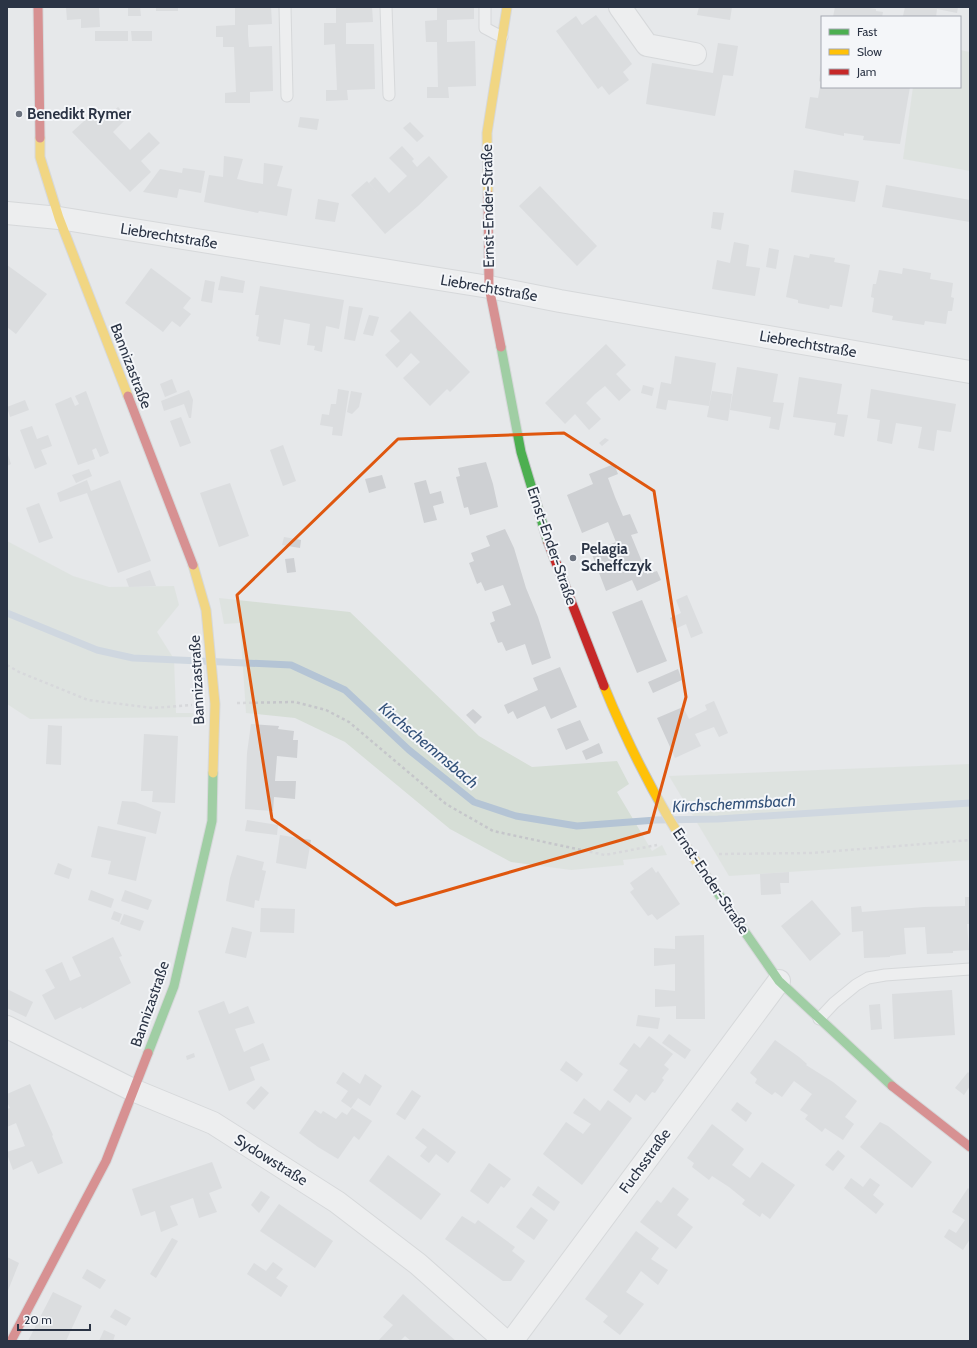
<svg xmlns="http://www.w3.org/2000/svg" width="977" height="1348" font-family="Cabin,sans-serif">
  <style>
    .green { fill: #d6ded6 }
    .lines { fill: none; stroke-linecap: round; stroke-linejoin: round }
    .stream { stroke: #b4c4d5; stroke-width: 7 }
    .building { fill: #ced0d3 }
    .lane-casing { stroke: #c4c6c8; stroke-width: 13 }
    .street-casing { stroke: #c4c6c8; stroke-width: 24 }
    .fast-casing { stroke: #c4c6c8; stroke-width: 11 }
    .slow-casing { stroke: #c4c6c8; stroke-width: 11 }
    .jam-casing { stroke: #c4c6c8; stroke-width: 11 }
    .path { stroke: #c5c6ca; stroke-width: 2.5; stroke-dasharray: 3 3; stroke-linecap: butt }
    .lane { stroke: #f5f6f7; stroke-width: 11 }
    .street { stroke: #f5f6f7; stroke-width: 22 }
    .fast { stroke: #4caf50; stroke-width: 9 }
    .slow { stroke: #ffc107; stroke-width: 9 }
    .jam { stroke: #c62828; stroke-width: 9 }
    .marked { fill: none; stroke: #df570f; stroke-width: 3; stroke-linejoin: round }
    .poi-dot { fill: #6c737f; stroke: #f4f6f9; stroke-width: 1.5 }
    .labels { text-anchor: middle; stroke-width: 4; stroke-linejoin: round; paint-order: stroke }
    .poi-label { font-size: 15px; font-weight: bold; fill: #2b3445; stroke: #f4f6f9; text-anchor: start }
    .street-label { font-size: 15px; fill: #2b3445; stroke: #f4f6f9 }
    .water-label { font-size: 16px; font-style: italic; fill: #34527a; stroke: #f4f6f9 }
  </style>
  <rect width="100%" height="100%" fill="#e6e8ea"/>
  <path class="green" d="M960 50 970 52V171L903 159 913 87H960Z
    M7 541 73 576 109 587 174 586 179 605 157 632 174 659 176 713H193L194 717 30 719 7 704Z
    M219 598 350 612 479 736 532 767 617 761 629 784 617 792 652 851 662 845 667 855 623 860 624 865 571 870 511 862 450 829 345 742 295 718 246 713 240 623 224 624Z
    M970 764V860L729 876 669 776Z"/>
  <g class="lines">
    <path class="stream" d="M7 613 97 650 133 658 291 665 345 690 409 750 474 802 516 816 577 826 656 820 718 819 970 803"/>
  </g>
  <path class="building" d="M66 7H99L100 27 81 28V19L67 20Z
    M128 7H140L141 16H128Z
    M156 7H178V11H156Z
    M235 7H271L272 24 248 25V36L249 47 272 46 273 91 250 92V103H225V93L236 92 234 47H223V37H216V26L235 25Z
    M336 7H372L373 22 346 23V44H374L375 89 347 90 348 100 326 101V90H337L335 44 324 45V23H336Z
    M437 7H474V19L447 20V42L475 41 476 86 448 87 449 98H427V87H438L437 42H426L425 21 437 20Z
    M699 7H732L730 20 697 15Z
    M835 7H862L876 9V11L883 12 882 17H833Z
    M905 7H958L957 13 937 9 936 17 903 16Z
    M596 15 632 64 623 72 629 80 609 95 602 86 598 89 556 31 576 16 582 25Z
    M95 31H128V41H95Z
    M131 31H152V41H132Z
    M718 43 738 46 733 76 723 75 715 116 646 104 652 63 713 73Z
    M821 66 822 87H910L900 144 863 140 864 136 844 133V136L805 128 810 97 818 98 821 82 819 81Z
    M118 107 128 117 113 132 130 150 149 132 160 143 141 161 151 172 130 192 72 132 94 112 103 121Z
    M300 117 319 119 317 130 298 127Z
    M410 122 424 136 417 142 403 128Z
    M402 146 414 159 412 161 417 167 429 156 448 177 418 206 385 234 351 195 367 181 382 198 369 183 375 177 389 193 407 176 389 158Z
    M224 156 243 159 237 179 250 182 263 184 264 163 283 166 277 186 292 189 287 216 259 211 258 213 204 202 209 175 223 177Z
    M183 168 205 171 201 193 179 189 177 198 143 192 160 169 182 173Z
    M794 170 859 181 855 202 791 192Z
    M886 185 970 200V222L882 207Z
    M540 186 597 246 577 266 519 206Z
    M318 199 339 203 335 222 315 219Z
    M713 212 724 213 721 230 711 228Z
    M734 242 749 245 746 266 760 268 755 296 712 289 717 260 730 263Z
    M769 248 779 250 776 269 766 267Z
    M810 254 835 258 834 262 850 265 842 307 830 305 829 309 798 303V300L786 297 794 255 809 258Z
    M7 265 47 294 16 334 7 327Z
    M151 268 191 298 183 308 191 314 180 327 172 321 163 332 125 303Z
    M903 268 931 273 930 279 953 283 951 297 954 298 952 311H948L946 324 925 321 924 325 892 320 893 316 872 312 874 298 871 297 873 284H876L879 270 902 274Z
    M221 276 245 281 243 293 218 290Z
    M205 280 215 282 212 303 201 301Z
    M260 286 344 300 339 329 326 326 322 352 314 350 315 346 307 345 310 324 284 319 280 345 258 341 259 337 256 336 259 315H255Z
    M349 306 363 308 355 341 344 339Z
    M410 311 470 372 450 392 447 389 430 406 403 378 420 362 411 353 397 368 385 355 400 341 390 331Z
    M369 315 379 317 373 336 363 334Z
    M606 344 626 365 616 374 631 390 619 401 605 386 595 394 586 403 601 419 589 430 575 414 565 424 545 403Z
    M675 356 716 363 709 406 668 400 666 410 656 408 661 382 671 384Z
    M737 367 778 374 773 402 784 403 779 430 769 428 771 417 730 410Z
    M799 377 842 384 837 414 848 415 844 437 834 435 836 423 793 417Z
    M172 379 177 392 165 397 160 384Z
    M643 385 654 388 652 396 641 393Z
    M338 389 349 391 342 436 332 435 333 427 320 425 322 414 329 415 331 404H336Z
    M871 389 956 404 951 432 937 430 934 451 918 448 922 427 896 423 892 444 877 441 880 420 867 418Z
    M189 390 193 400 191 418H189L184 404 164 411 161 401Z
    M86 391 109 453 100 457 96 448 92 450 95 459 78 465 55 404 71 397 75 406 79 404 75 396Z
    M351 391 362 393 359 407 352 414 347 412Z
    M712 391 732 394 728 421 707 417Z
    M25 400 29 410 10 417 7 407Z
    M181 417 191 443 180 447 170 421Z
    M32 426 37 439 48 435 52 446 41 450 47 464 35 469 20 430Z
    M605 438 609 440 602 446 599 443Z
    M283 445 296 481 283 486 270 450Z
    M7 452 11 464 7 466Z
    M486 462 493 484 498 507 470 515 468 507 464 508 456 477 460 476 458 468Z
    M614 464 618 474 608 478 615 497 623 516 630 514 638 533 631 535 647 574 657 571 661 580 637 591 632 580 606 591 591 552 616 542 608 522 582 533 567 495 593 484 589 474Z
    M89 469 92 476 76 483 72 475Z
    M382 475 386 488 369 493 365 479Z
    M87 480 91 491 120 480 151 561 118 573 87 493 60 502 57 493Z
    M426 480 430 494 441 491 444 503 433 506 437 520 424 523 414 483Z
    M230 483 249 536 219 547 200 493Z
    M39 503 53 538 39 543 26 508Z
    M505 529 514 548 526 588 538 617 551 658 532 665 525 644 506 651 502 642 498 643 490 623 495 621 492 612 511 605 503 585 485 591 481 582 477 584 469 563 474 561 471 553 490 546 486 536Z
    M284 537 301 540 300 548 282 545Z
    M294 558 296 572 287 573 285 559Z
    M150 570 156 586 129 587 126 579Z
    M687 595 703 633 691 638 686 624 675 629 670 618 681 613 676 600Z
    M642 600 667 661 637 673 612 612Z
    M560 667 577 707 551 719 545 706 517 719 513 711 508 714 504 705 538 690 533 678Z
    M678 669 682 680 653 693 648 682Z
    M714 701 728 733 719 737 714 727 695 734 701 746 675 758 657 718 683 707 689 719 707 710 705 705Z
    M473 709 482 717 475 724 466 715Z
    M580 720 589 740 566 750 557 729Z
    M251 724 279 726 278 729 294 731 293 740H298L297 758 277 756 275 781H296L295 799 274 797 273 811 245 809 247 753Z
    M48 725 62 726 61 765 46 764Z
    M144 734 178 736 175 803 152 802 153 791H141Z
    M599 743 603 753 586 760 582 751Z
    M122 801 135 802 161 812 156 834 117 824Z
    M247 820 278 825 277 835 245 831Z
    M98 826 146 837 136 881 108 874 111 861 91 857Z
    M280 835 311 840 306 869 276 863Z
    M237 855 264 862 262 870 266 871 259 901 255 900 254 908 226 901 230 878Z
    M58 863 72 869 69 879 54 874Z
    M652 867 656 873 658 871 680 904 657 920 652 914 648 916 630 892 634 889 630 883Z
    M789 872V883H780L781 894 761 895 760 874Z
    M91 890 114 899 111 908 88 900Z
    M125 890 152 900 148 910 121 901Z
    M965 897H970V924H967L969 950 953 951V953L927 954 925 927 904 928 906 954 890 956V957L864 958 863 931 852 932 851 907 861 906 862 912 924 907 965 906Z
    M812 900 841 934 810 961 781 926Z
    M261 908 295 909 294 933 260 932Z
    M114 911 122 914 119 922 111 919Z
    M124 914 144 921 140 931 120 924Z
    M232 927 252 932 246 958 225 953Z
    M704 935 705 1019H676V1006L655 1007V989L675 991V964L654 966V948L675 949V936Z
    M113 937 122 956 119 957 131 983 82 1009 81 1007 55 1020 42 995 55 988 45 970 62 962 70 981 81 976 72 957Z
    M7 989 33 1002 26 1017 7 1008Z
    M952 990 955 1035 894 1039 892 994Z
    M224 1001 229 1014 248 1006 255 1023 235 1029 244 1052 263 1043 270 1060 250 1067 255 1080 229 1091 198 1011Z
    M880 1004 882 1029 871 1030 869 1005Z
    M638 1015 660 1018 658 1029 636 1026Z
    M669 1034 691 1050 685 1059 662 1043Z
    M649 1036 673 1054 664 1065 669 1069 662 1078 664 1080 655 1093 652 1092 645 1101 636 1094 630 1103 613 1090 628 1070 619 1064 634 1043 640 1048Z
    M775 1040 799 1057 807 1064 806 1065 833 1082 857 1101 845 1117 854 1124 843 1140 825 1128 822 1132 805 1119 808 1115 800 1110 812 1094 794 1081 782 1097 775 1092 772 1095 755 1083 757 1079 750 1073Z
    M194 1053 195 1057 187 1060 186 1056Z
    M566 1061 583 1074 577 1082 560 1070Z
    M343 1072 360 1084 365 1074 382 1086 370 1106 358 1098 351 1108 341 1101 348 1091 336 1083Z
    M968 1072 970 1074V1086L964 1095 955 1088Z
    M30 1084 53 1135 52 1136 63 1163 38 1174 32 1161 13 1170 7 1154V1152L25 1146 16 1123 7 1127V1109L10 1108 7 1102V1094Z
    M261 1086 269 1093 254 1110 246 1103Z
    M412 1090 421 1096 405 1120 396 1114Z
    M584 1098 600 1111 608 1100 632 1118 582 1185 543 1154 566 1122 583 1134 591 1124 573 1113Z
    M737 1102 752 1113 746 1122 731 1110Z
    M352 1108 372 1121 359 1140 354 1136 338 1159 318 1147 299 1133 315 1110 321 1114 323 1111 336 1119 342 1112 347 1115Z
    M880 1122 888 1126 932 1162 912 1188 860 1147Z
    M712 1124 744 1149 732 1165 750 1178 762 1162 795 1185 770 1219 762 1213 760 1217 742 1204 745 1200 729 1187 712 1176 709 1180 692 1167 694 1163 687 1158Z
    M423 1128 456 1152 448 1163 436 1154 429 1163 420 1156 427 1147 415 1138Z
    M838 1150 845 1156 833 1171 825 1165Z
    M388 1155 441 1194 421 1220 369 1181Z
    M212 1162 222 1188 209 1193 217 1212 199 1218 193 1198 182 1202 170 1206 178 1225 161 1232 155 1211 141 1216 132 1189Z
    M489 1163 511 1179 504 1188 501 1186 488 1204 470 1191Z
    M851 1178 863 1187 870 1178 880 1185 873 1195 884 1204 876 1214 844 1188Z
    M538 1186 560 1202 554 1211 532 1195Z
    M673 1187 689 1199 677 1215 693 1227 676 1249 640 1222 657 1200 661 1203Z
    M968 1188 970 1190V1239L963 1250 944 1237 949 1229 956 1233 965 1220 952 1212Z
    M261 1191 270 1197 259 1213 251 1205Z
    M279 1204 333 1241 315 1268 260 1231Z
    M531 1207 548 1220 534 1240 516 1227Z
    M462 1216 475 1224 478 1220 515 1247 512 1251 525 1261 511 1281H503L445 1239Z
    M636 1231 659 1248 651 1259 668 1270 658 1285 641 1271 626 1292 644 1304 620 1335 603 1322 608 1316 585 1299Z
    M172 1238 178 1241 156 1278 150 1274Z
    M7 1257 19 1263 7 1293Z
    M273 1262 283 1269 276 1278 288 1286 281 1297 247 1274 254 1263 266 1271Z
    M87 1269 106 1280 100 1289 82 1278Z
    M53 1292 82 1306 66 1341H28Z
    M403 1294 434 1322 456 1341H411L405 1336 400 1341H380L379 1340 393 1325 383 1317Z
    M115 1309 131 1318 126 1326 110 1317Z
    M104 1330 115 1335 113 1341H99Z"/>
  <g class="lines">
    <defs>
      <path id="lane" d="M285 7 287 96
        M386 7 389 95
        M485 7V28L502 37
        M819 1019 834 1003 856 985 868 978 885 975 970 969"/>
      <path id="street" d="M620 7 647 45 695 54
        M7 213 59 218 489 287 560 301 970 372
        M7 1027 133 1090 213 1123 337 1202 418 1264 505 1341
        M512 1341 779 981"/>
      <path id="fast" d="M501 347 521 452 548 542
        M701 869 779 981 892 1086
        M148 1053 174 986 212 821 213 773"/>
      <path id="slow" d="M40 138V157L59 218 128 396
        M488 194 487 133 507 7
        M193 565 206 610 215 704 213 773
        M604 686C630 750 662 812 701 869"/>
      <path id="jam" d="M38 7 40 138
        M488 194 489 287 501 347
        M128 396 193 565
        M548 542 604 686
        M892 1086 970 1147
        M11 1341 106 1161 148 1053"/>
    </defs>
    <use href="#lane" class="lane-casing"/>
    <use href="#street" class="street-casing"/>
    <use href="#fast" class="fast-casing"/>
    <use href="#slow" class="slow-casing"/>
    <use href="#jam" class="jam-casing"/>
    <path class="path" d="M7 665 19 672 88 700 153 708 192 705
      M237 703 295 702 326 710 349 722 446 804 493 831 605 855 657 845
      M719 854 813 853 970 840"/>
    <use href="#lane" class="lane"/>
    <use href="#street" class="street"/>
    <use href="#fast" class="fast"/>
    <use href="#slow" class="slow"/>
    <use href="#jam" class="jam"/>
  </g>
  <path d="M0 0H977V1348H0ZM564 433 654 491 686 697 649 832 396 905 272 819 237 595 398 439Z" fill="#e6e8ea" fill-opacity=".55" fill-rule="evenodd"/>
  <path class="marked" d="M564 433 654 491 686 697 649 832 396 905 272 819 237 595 398 439Z"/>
  <g class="poi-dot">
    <circle cx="19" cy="114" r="4"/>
    <circle cx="573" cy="558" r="4"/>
  </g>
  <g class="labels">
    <g class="poi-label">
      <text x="27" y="119">Benedikt Rymer</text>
      <text x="581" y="554">Pelagia<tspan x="581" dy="17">Scheffczyk</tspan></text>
    </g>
    <g class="street-label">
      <text transform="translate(488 206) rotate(-91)" y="5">Ernst-Ender-Straße</text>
      <text transform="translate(169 236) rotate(9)" y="5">Liebrechtstraße</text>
      <text transform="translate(489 288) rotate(10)" y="5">Liebrechtstraße</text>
      <text transform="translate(808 344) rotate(10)" y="5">Liebrechtstraße</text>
      <text transform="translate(131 366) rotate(69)" y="5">Bannizastraße</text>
      <text transform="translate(552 546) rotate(71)" y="5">Ernst-Ender-Straße</text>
      <text transform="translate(197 680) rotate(-93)" y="5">Bannizastraße</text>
      <text transform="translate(711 881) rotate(56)" y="5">Ernst-Ender-Straße</text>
      <text transform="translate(150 1004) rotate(-71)" y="5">Bannizastraße</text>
      <text transform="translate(271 1160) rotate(32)" y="5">Sydowstraße</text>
      <text transform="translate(645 1161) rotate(-54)" y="5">Fuchsstraße</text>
    </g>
    <g class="water-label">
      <text transform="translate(429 745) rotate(40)" y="6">Kirchschemmsbach</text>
      <text transform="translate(734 803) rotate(-3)" y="6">Kirchschemmsbach</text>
    </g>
  </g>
  <rect width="977" height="1348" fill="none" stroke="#2b3445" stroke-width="16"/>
  <rect x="821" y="16" width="140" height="72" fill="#f4f6f9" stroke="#a4a8b1"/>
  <rect x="829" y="29" width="20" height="6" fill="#4caf50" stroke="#a4a8b1"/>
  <text x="857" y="36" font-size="12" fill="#2b3445">Fast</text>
  <rect x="829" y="49" width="20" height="6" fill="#ffc107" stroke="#a4a8b1"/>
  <text x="857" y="56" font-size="12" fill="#2b3445">Slow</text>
  <rect x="829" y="69" width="20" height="6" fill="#c62828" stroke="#a4a8b1"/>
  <text x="857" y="76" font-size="12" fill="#2b3445">Jam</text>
  <path d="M18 1324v6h72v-6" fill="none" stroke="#2b3445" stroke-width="2"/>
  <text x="24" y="1324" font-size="12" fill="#2b3445" stroke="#f4f6f9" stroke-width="3" paint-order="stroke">20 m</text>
</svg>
